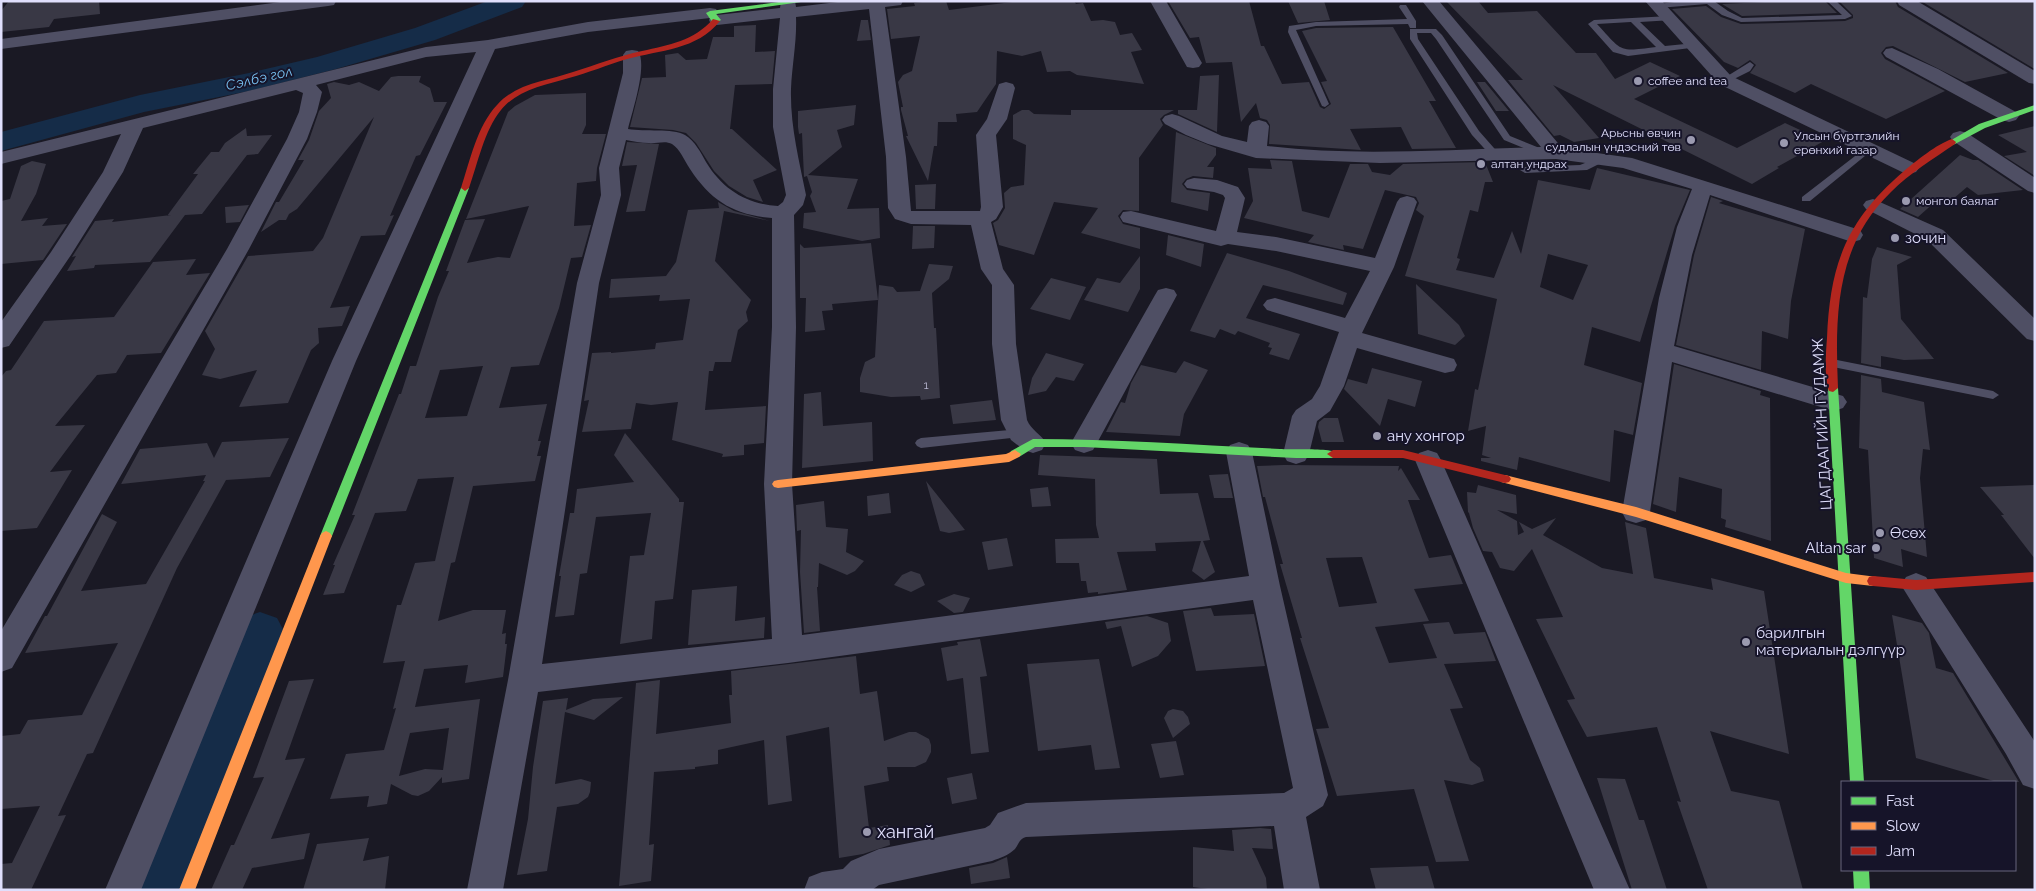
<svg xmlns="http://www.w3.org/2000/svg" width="2036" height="891" font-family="Raleway,sans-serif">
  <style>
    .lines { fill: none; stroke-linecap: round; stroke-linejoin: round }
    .river { fill: #152c48; fill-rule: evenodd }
    .building { fill: #393845; fill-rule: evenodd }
    .lane { fill: #4f4f64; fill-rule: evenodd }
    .street { fill: #4f4f64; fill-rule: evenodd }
    .fast { fill: #63d668; fill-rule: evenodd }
    .slow { fill: #ff974d; fill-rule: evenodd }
    .jam { fill: #b3261e; fill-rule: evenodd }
    .poi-dot { fill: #9b9ab0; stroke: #161429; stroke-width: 2 }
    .labels { text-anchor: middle; stroke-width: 4; stroke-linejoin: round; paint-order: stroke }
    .far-poi-label { font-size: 12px; fill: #e0dffc; stroke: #161429; text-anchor: start }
    .number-label { font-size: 12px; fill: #b6b5ce }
    .far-water-label { font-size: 14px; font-style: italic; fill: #78c1f1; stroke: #161429 }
    .poi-label { font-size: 15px; fill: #e0dffc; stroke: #161429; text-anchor: start }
    .street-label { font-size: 15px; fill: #e0dffc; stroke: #161429 }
    .near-poi-label { font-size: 18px; fill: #e0dffc; stroke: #161429; text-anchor: start }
  </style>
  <rect width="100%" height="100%" fill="#1a1924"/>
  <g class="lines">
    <path class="river" d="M488 1H526L522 7 435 40 336 69 249 91 144 112 1 151V132L140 95 249 73 317 57 415 28Z
      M260 612 277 618 285 633 182 890H124L243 618Z"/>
  </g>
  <path class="building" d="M9 1H99L100 14 54 19 49 27 1 32V11Z
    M930 1H946L949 10 1019 1H1074L1076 4 1083 3 1091 21 1103 20 1115 22 1120 35 1132 33 1142 50 1131 52 1144 84 1077 75 1070 71 1047 72 1041 51 1022 56 997 51 996 84 977 112 956 114 957 122H938L937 146H934L928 181 906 136H908L901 110V107H903L898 82 903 75 912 71 920 36 891 39 887 9 915 6 914 3Z
    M1168 1H1249L1261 46H1264L1282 84 1309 82 1320 107 1324 109 1331 104 1321 82 1327 81 1302 31 1316 28 1393 27 1436 101H1429L1456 148 1412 149 1401 127 1350 129 1361 150 1269 144 1270 125 1267 120 1260 118 1256 103 1241 122 1232 62 1206 63 1199 37 1190 38Z
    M1288 1H1324L1330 20 1298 23Z
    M1446 1H1478L1488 13 1537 11 1576 53H1596L1615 79 1650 62 1680 76 1634 99 1737 148 1785 123 1824 141 1777 167 1779 168 1752 184 1553 85 1599 138 1574 142 1560 135 1554 136 1508 80H1523Z
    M1783 1H1825L1837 13 1742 16 1722 4Z
    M1839 1H1895L1898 7 2008 73 1965 82 1893 46 1886 47 1881 53 1885 59 1945 91 1886 119 1811 84 1795 93 1750 73 1756 65 1750 60 1738 68 1724 62 1672 9 1706 6 1721 17 1741 24 1845 21 1853 18V15Z
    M1921 1H2035V68H2033Z
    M861 20H868L871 40 857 41Z
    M756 25 755 52 775 51 772 84 735 85 730 129H732L777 170 753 180 763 202 747 197 729 186 714 171 696 143 686 133 673 130 630 127 642 78 666 77 665 55 678 53 686 60 707 59 713 37H734V26Z
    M1219 75 1217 132 1178 114V110H1197L1200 76Z
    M398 76H421L419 82 430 88 434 102H447L420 155 416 156 390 216 394 215 385 235 361 236 330 308 350 306 342 326 318 328 319 343 311 350 288 403 239 407 257 370 220 379 202 375 215 349 205 331 248 256 313 251 323 238 374 117 297 209 289 214 286 220H279L261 232 276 202H279L304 160H298L309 140 319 111 331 98 327 84 334 82 349 85 359 82 379 91 391 77Z
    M1477 82H1485L1509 111H1496Z
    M586 93V125L582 134H606L597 168 596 181 577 183 574 226 591 225 582 257 571 258 559 308 539 365 511 367 499 408 547 404 538 441H541L537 456H541L535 481 473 486 455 562 451 563 438 621 473 610H506L502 634 506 633 505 644H507L503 677 465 683 468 665 424 669 415 707 480 699 469 779 442 783V777L429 791 418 796 412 795 391 784 387 804 367 807 369 796 330 799 346 754 384 750 396 708 393 709 405 661 383 663 397 605H401L415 563 435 561 454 477 418 479 406 511 375 513 344 593 323 595 335 565H333L355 515H352L399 394H401L410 366H416L438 297 449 271H446L465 220 485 219 467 263 498 257 510 258 529 206 466 219 508 112 515 106 535 95ZM483 366 467 416 425 418 440 370ZM449 728 443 770 425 769 399 776 410 733Z
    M856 105 854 125 837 130 842 147 808 175 858 179 847 209 879 208 880 238 862 241 803 228 804 213 816 212 810 196 812 192 807 176 804 177 802 133 799 134 798 127V111Z
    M1022 110H1029L1034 114 1071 115V110H1174L1164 115 1160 119 1163 125 1139 158V211L1123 210 1118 216 1123 224 1140 228V249L1081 233 1098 208 1054 202 1034 255 999 245 993 223 998 220 1005 208 1004 193 1011 187 1024 185 1026 145 1013 139V115Z
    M2035 126V176L2004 156 2027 152 1998 135Z
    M246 128 247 136 272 135 258 154 247 155 202 214 185 215 150 262 95 265 94 268 67 271 76 256 72 257 95 221 114 219 112 222 171 215 167 216 198 174H193L211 152H219L225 143Z
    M1176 132 1216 148V155L1207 167H1214L1213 178 1193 176 1186 179 1182 184 1187 190 1210 193 1208 211 1171 202Z
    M627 142 659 144 645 211 626 212 637 165 622 166Z
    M1960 155 1973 160H1978L2023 190 1978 195 1967 187 1946 205 1936 201 1918 217 1900 209Z
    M1270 160 1292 161 1302 211 1329 218 1350 164H1368L1372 172 1390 175 1403 164 1485 162 1493 182H1485L1478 212 1470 210 1457 258 1460 259 1456 270 1494 278 1512 231 1521 254 1538 180 1590 190 1597 168 1690 190 1675 226 1640 342 1592 327 1584 365 1642 383 1633 435 1614 430 1610 482 1519 457 1517 470 1481 461V458H1491L1482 455 1486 426 1468 431 1475 389 1478 390 1497 299 1405 276 1424 216 1416 210 1419 203 1416 197 1385 190 1363 249 1343 245 1344 250 1308 242 1314 235 1244 218 1253 201 1248 168 1272 169ZM1548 254 1588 265 1573 300 1540 287Z
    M32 161 46 164 36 194 21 221 48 218 42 226 67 224 43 260 1 264V201L10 199 21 166Z
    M936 184 935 209H916L915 185Z
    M1711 197 1723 201 1719 203 1805 229 1791 301 1788 339 1762 331 1761 370 1676 345 1694 255Z
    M718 202 734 211 770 221 724 211 715 261 751 300 746 312 748 321 738 330 731 362H715L713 371H709L705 410 766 406 764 443 744 445V455L722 457 723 454 672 440 678 402 651 405 636 403 631 429 582 432 589 400 584 401 592 353 611 352V353L655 349 656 343 683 340 690 299 659 301 660 295 609 298 611 279 666 276 676 262 688 210 719 208Z
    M249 205 240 222 226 223 225 207Z
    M913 226H935L934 248 912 249Z
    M1168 235 1204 244 1201 267 1166 255Z
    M871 243 878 300 832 304 833 310 822 311 825 330 805 332 806 298H800V244L804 248Z
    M1877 247 1912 257 1897 265 1901 319 1934 359 1904 360 1881 356V367L1861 363 1863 297 1867 298 1872 259Z
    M1227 253 1289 271 1347 293 1343 305 1263 285 1246 318 1300 334 1289 360 1269 354 1272 348 1268 347 1270 343 1238 331 1235 335 1220 329 1215 338 1190 331Z
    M1140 256V289L1128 312 1084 300 1097 278 1120 283Z
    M196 259 186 275 210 273 161 353 127 355 116 373 97 375 55 426 85 425 50 472 72 470 37 528 1 531V377L6 371 11 370 44 321 114 317 153 262Z
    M929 264 953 266 949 279 932 293 934 328H936L940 398 921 400 920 396 891 397 860 392V378L865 362 875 357 879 285 893 287 897 292 920 291Z
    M1051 278 1086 287 1070 320 1030 309Z
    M1416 284 1459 325 1465 336 1455 345 1418 334Z
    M1046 353 1084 364 1074 381 1056 377 1046 391 1028 395 1032 378Z
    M1184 361 1208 370 1184 414 1180 436 1106 432 1121 402 1125 403 1131 383 1141 365 1176 373Z
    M1674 364 1761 391 1760 395 1770 398 1771 541 1725 527 1726 520 1721 518 1722 489 1679 477 1676 512 1653 504Z
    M1372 368 1422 381 1415 407 1388 399 1380 426 1344 389 1348 379 1367 384Z
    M1861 375 1881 379 1882 392 1924 402 1930 450 1923 449 1920 478 1927 557 1901 549 1903 567 1874 558 1868 450 1859 448Z
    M821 392 823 426 872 422 873 461 802 468 804 394Z
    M992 400 996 420 953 424 950 405Z
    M1324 418H1338L1344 442H1322L1318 427 1319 422Z
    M625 433 679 499V502H684L673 599 655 601 652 639 620 644 630 556 644 555 651 513 596 517 587 573 580 574 574 615 555 617 561 576H559L570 513H574L577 489 634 482 614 455Z
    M289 438 270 477 226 480 177 568 93 753 87 754 58 816 66 815 31 890H1V864L12 863 40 806 1 809V736L20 734 28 720 82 715 118 643 25 653 45 616H47L102 514 117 522 81 591 146 584 205 481H203L206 475 121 484 140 449 207 443 214 458 222 442Z
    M1040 455 1157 459 1160 494 1198 493 1210 540 1203 541 1215 572 1204 580 1192 571 1201 541 1155 543 1156 551 1117 552 1127 590 1098 594V592L1088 593 1086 581H1081L1079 563H1056L1055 539 1099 538 1096 525 1095 479 1038 475Z
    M1284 465 1399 466 1398 471 1401 468 1420 500H1408L1429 558 1451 555 1463 584 1414 589 1429 621 1375 627 1389 663 1437 658 1423 624 1449 622 1454 634 1485 632 1496 661 1444 664 1463 708 1450 709 1470 760 1480 768 1484 781 1472 785 1444 780 1469 861 1436 862 1414 789 1337 796 1316 729 1329 728 1300 638H1302L1280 564H1283L1265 497H1263L1257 466ZM1362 557 1377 603 1339 607 1326 558Z
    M1228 474 1233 498H1214L1209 475Z
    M926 481 965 530 949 533 940 531Z
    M1478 485 1516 495 1517 514 1497 510 1517 521 1518 535 1524 532 1519 522 1532 529 1556 518 1543 535 1602 568 1633 574 1625 522 1646 528 1654 578 1713 590 1711 578 1764 591 1789 754 1710 731 1731 791 1779 801 1803 890H1708L1677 801 1681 802 1657 727 1587 737 1567 700 1575 699 1536 619 1563 617 1532 549 1514 571 1500 568 1492 552 1483 551 1473 528 1469 513 1468 512 1467 492 1476 493Z
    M2035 485V559L2001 515H2004L1980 487Z
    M1048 487 1051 506 1032 507 1030 489Z
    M889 493 891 513 868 516 867 496Z
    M824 501 826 527 848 529 846 552 864 561 855 571 847 575 819 563 818 587H817L820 631 804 633 800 572 801 530 797 531 796 505Z
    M1007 538 1013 566 988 570 982 542Z
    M911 571 920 574 925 585 911 592 894 585 902 575Z
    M737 586 735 621 765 617 764 638 688 645 692 590Z
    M954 594 970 598 963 612 954 613 937 601Z
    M1211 608 1214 616 1254 614 1265 666 1196 671 1183 611Z
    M1892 615 1922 623 1929 633 1936 668 1953 673 2019 782H1997L1916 758Z
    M1147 616 1168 623 1171 641 1158 656 1132 667 1121 626 1107 629 1105 622Z
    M980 639 987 676 980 677 989 752 971 754 963 678 947 681 941 648 958 645 957 642Z
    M856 656 860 694 877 691 884 741 909 732H916L929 739 931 745V752L926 762 915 767H887L889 781 864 786 869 828 888 825 890 845 863 854 839 858 829 727 786 736 792 801 768 805 764 740 718 750V764L695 767V769L654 772 649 845 654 844 651 881 619 886 636 683 660 680 656 734 731 723 729 695H732L731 671Z
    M1099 659 1120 768 1095 770 1091 745 1038 751 1027 664Z
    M314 679 285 760 305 758 271 839 310 833 304 859 252 868 242 890H211L231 845H234L264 777 253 778 289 681Z
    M623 697 594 720 565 712 555 784 581 779 591 782 590 792 588 797 578 804 557 807 547 871 517 875 528 819 533 767 543 701 568 698 566 710 593 699Z
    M1173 709 1183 711 1188 717 1190 724 1173 738 1164 718 1168 711Z
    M1176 741 1184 775 1160 778 1151 744Z
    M972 773 977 799 952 804 947 778Z
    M1597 778 1625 779 1639 820H1644L1667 890H1632Z
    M1260 828 1271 829 1273 849 1252 848 1266 878 1267 890H1215L1193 887V847L1234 851 1232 830Z
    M369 838 363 861 389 856 385 890H303L317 844Z
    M1007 857 1010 878 971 884 969 868 993 863Z
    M1428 866 1435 890H1376L1370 868Z"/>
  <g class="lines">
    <path class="lane" d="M1682 1H1714L1728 11 1742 18 1842 15 1827 1H1836L1852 16 1845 19 1741 22 1722 15 1707 4 1658 8 1654 6 1658 4Z
      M1400 5H1406L1416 21V28H1410L1408 24 1316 26 1296 30 1329 104 1325 107 1322 106 1288 32 1289 26 1316 22 1407 19 1399 7Z
      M1670 16 1674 18 1673 20 1640 22 1665 46 1695 43H1698V47L1628 56 1613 52 1588 24 1594 20ZM1631 22 1656 47C1618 52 1623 52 1597 24Z
      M1410 29H1436L1442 35 1510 136 1547 151V155H1541L1504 140 1436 39 1431 33H1417L1418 39 1479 131 1501 156 1499 158H1493L1472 135 1410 39Z
      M1750 62 1754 65 1750 71 1728 82 1721 80Z
      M1868 146 1873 149 1871 151 1810 201H1802V197Z
      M1602 156 1607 159 1605 161 1587 170 1525 173 1520 170 1525 167 1580 165Z
      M1832 359 1993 391 1999 395 1993 399 1828 366 1826 363Z
      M1020 429 1024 430 1026 433 1024 436 1020 437 921 448 917 446 915 443 917 440 921 438Z"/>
    <path class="street" d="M288 1H336L334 5 328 6 1 49V39Z
      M781 1H795L796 7 846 1H903L901 5 885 7 906 157 911 211H980L981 207 976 135 987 119 999 84 1006 82 1013 84 1015 88 1007 119 996 135 1003 207 996 219 991 222 1003 269 1014 285 1016 344 1027 420C1031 430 1041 434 1046 443L1042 450 1033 453 1024 450 1011 440 1001 420 992 344V285L981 269 971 225 911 224 895 219 888 208 886 157 869 9 796 17C797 41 792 65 791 89 790 125 799 160 806 195L803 205 794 215 796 327 792 484 802 635 1249 576 1226 452 1230 445 1239 442 1248 445 1252 452 1280 586 1328 795 1323 806 1306 817 1320 890H1284L1274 826 1026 837C1019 839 1019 844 1015 849 1009 855 1000 858 992 861L879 885 872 890H804L809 877 822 872 843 869 851 861 879 849 985 828 990 825 998 813 1026 803 1284 793 1293 788 1253 600 788 663 538 692 503 890H467L508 680 577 283 601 195 599 168 623 73V55L626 51 632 50 638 51C648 65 632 112 628 129 645 132 672 128 685 135 695 141 701 153 706 162 723 190 747 204 778 206L783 202 786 195 773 127V89L780 18 717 25 711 24 709 20 710 18 588 32 495 49 356 361 141 890H105L332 361 476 52 426 57 316 85 322 92 317 112 307 139 249 249 12 668 1 672V631L227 249 287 139 299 112 303 93 296 90 143 128 123 172 71 255 9 346 1 348V322L51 252 103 172 121 134 1 164V152L426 47 488 40 588 22 710 8 716 9 718 13 717 15 780 8ZM626 140C633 141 641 143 649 143 656 144 665 140 672 144 680 149 684 160 690 169 711 201 734 215 772 218V327L764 484 772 639 542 664 599 283 621 195 619 168Z
      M1150 1H1166L1202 63 1199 67 1193 68 1187 67Z
      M1422 1H1439L1562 148 1632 158 1860 230 1863 235 1860 240 1852 242 1710 195 1692 255 1674 346 1843 396 1847 402 1843 408 1834 411 1672 362 1650 512 1646 520 1636 523 1626 520 1622 512 1659 298 1677 227 1692 189 1623 168 1556 159 1380 163 1256 158 1208 144 1186 135 1165 124 1162 120 1165 116 1172 114 1179 116 1222 136 1247 142 1249 126 1252 122 1259 120 1266 122 1269 126 1267 146C1357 157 1450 149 1541 147Z
      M1645 1H1662L1731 76 1916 164 1919 168 1916 172 1909 174 1902 172 1719 84Z
      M1897 1H1917L2035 71V84L2029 83 1899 5Z
      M1892 48 1938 69 2016 112 2019 116 2016 120 2009 122 2002 120 1886 57 1883 53 1886 49Z
      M1960 131 1967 133 2035 178V193L2028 191 1953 141 1950 137 1953 133Z
      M1194 178 1217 180 1238 187 1245 198 1237 232 1276 237 1375 258 1397 202 1400 198 1407 196 1414 198 1417 202 1394 267 1362 333 1454 359 1457 365 1454 371 1445 373 1357 348 1344 386 1330 411 1317 421 1309 454 1305 461 1296 464 1287 461 1283 454 1292 416 1296 410 1312 399 1320 386 1339 332 1267 310 1263 305 1267 300 1275 298 1345 318 1370 271 1276 251 1228 244 1221 246 1123 222 1120 217 1123 212 1131 211 1216 231 1225 198 1223 195 1214 192 1187 188 1184 184 1187 180Z
      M1873 199 1943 230 2035 319V341L2027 339 1927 240 1866 209 1863 205 1866 201Z
      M1166 288 1174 290 1177 295 1097 443 1093 450 1084 453 1075 450 1071 443 1155 295 1158 290Z
      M1428 450 1437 453 1441 460 1630 890H1594L1415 460 1419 453Z
      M1916 573 1926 577 2035 742V789L2023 785 2006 754 1906 593 1901 585 1906 577Z"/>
    <path class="fast" d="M786 1H808L716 14 721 20 716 23H713L706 13 710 11Z
      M2035 105V110L1985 128 1955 144 1952 145 1948 142 1979 124Z
      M465 185 469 188 332 536 330 539H322L320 536 461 188Z
      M1833 384 1838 388 1864 782H1850L1828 388Z
      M1033 439C1115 439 1198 445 1280 449 1291 450 1334 447 1339 454L1333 458H1296L1084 447H1035L1019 457H1011L1009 454 1011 451Z
      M1853 870H1869L1870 890H1854Z"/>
    <path class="slow" d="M1015 450 1021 454 1019 457 1009 462 778 488 774 487 772 484 774 481 778 480 1006 454Z
      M1505 475 1636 507 1846 573 1877 577 1879 581 1877 585 1873 586 1846 583 1636 517 1501 482 1499 479 1501 476Z
      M326 531 330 533 332 536 195 890H179L320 536 322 533Z"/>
    <path class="jam" d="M713 19 720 21C697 50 660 50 627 59 607 65 588 73 569 78 545 85 517 90 501 110 484 131 478 163 469 188L465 191 461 188C470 161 477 126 497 105 516 83 547 81 573 72 596 65 618 56 642 51 669 45 694 41 713 19Z
      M1952 139 1956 142 1955 144C1933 159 1910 173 1891 192 1835 246 1835 316 1838 388L1833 392 1829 391C1824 380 1826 350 1827 338 1830 263 1847 220 1904 171 1916 161 1937 144 1952 139Z
      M1333 450H1403L1505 475 1509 476 1511 479 1509 482 1505 483 1403 458H1333L1327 454Z
      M2035 572V582L1916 590 1873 586 1869 585 1867 581 1869 577 1873 576 1916 580Z"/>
  </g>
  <g class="poi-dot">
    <circle cx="1638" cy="81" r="5"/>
    <circle cx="1691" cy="140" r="5"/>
    <circle cx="1784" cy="143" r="5"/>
    <circle cx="1481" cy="164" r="5"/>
    <circle cx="1906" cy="201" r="5"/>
    <circle cx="1895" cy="238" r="5"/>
    <circle cx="1377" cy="436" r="5"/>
    <circle cx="1880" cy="533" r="5"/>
    <circle cx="1876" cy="548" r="5"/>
    <circle cx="1746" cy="642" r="5"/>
    <circle cx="867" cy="832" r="5"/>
  </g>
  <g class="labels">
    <g class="far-poi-label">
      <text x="1648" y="85">coffee and tea</text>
      <text x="1681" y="137" text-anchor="end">Арьсны өвчин<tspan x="1681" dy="14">судлалын үндэсний төв</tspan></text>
      <text x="1794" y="140">Улсын бүртгэлийн<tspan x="1794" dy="14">ерөнхий газар</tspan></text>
      <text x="1491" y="168">алтан ундрах</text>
      <text x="1916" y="205">монгол баялаг</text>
    </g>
    <g class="number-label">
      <text x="926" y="389">1</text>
    </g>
    <g class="far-water-label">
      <text transform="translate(259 78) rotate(-13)" y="5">Сэлбэ гол</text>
    </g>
    <g class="poi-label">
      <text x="1905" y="243">зочин</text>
      <text x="1387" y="441">ану хонгор</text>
      <text x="1890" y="538">Өсөх</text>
      <text x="1866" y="553" text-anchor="end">Altan sar</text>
      <text x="1756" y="638">барилгын<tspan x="1756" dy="17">материалын дэлгүүр</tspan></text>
    </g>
    <g class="street-label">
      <text transform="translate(1822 424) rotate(-93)" y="5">ЦАГДААГИЙН ГУДАМЖ</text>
    </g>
    <g class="near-poi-label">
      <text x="877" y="838">хангай</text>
    </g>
  </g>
  <rect width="2036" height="891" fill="none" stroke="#e0dffc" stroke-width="5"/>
  <rect x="1841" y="781" width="175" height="90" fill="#161429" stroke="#67657d"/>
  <rect x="1851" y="797" width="25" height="8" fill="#63d668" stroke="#67657d"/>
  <text x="1886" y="806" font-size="15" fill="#e0dffc">Fast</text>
  <rect x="1851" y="822" width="25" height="8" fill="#ff974d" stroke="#67657d"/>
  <text x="1886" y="831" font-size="15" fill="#e0dffc">Slow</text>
  <rect x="1851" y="847" width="25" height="8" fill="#b3261e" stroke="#67657d"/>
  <text x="1886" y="856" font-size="15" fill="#e0dffc">Jam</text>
</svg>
